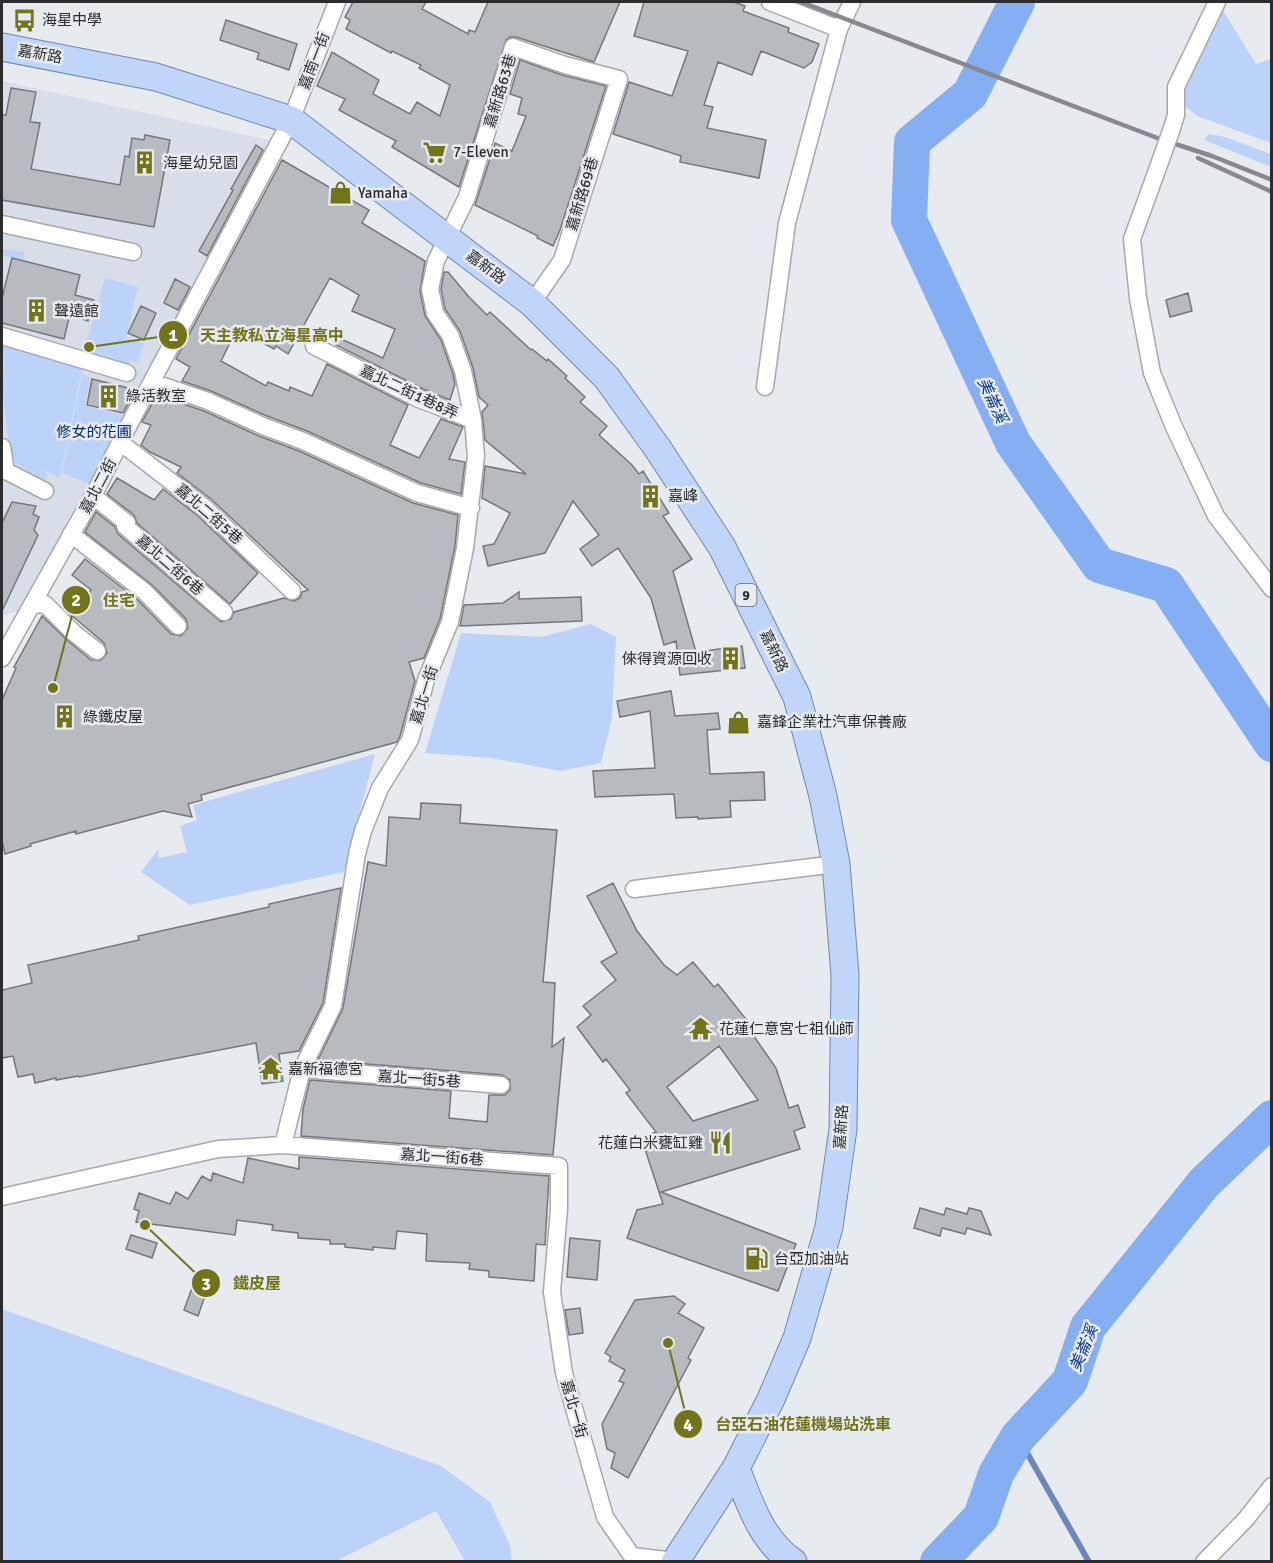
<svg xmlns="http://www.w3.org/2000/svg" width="1273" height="1563" font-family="Signika,'Noto Sans TC',sans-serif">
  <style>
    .built { fill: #d7dee9 }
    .green { fill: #bbd3f9 }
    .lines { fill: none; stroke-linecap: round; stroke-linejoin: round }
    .stream { stroke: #6a88b8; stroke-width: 6 }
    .river { stroke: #86aff3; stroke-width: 36 }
    .building { fill: #b7babe; stroke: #75777b; stroke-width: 1.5; fill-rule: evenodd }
    .minor-casing { stroke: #a5a8ac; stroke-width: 19 }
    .primary-casing { stroke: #7088b0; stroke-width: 29 }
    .minor { stroke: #fff; stroke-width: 16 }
    .primary { stroke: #bfd5fa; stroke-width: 27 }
    .rail { stroke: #87898c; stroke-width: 4.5 }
    .minor-bridge-casing { stroke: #a5a8ac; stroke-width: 19; stroke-linecap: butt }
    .minor-bridge { stroke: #fff; stroke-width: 16 }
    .labels { text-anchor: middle; stroke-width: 5; stroke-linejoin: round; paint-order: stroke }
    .shield { fill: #e7eaef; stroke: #636567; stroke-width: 1.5 }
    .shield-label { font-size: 14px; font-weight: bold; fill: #2a2c2d }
    .poi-label { font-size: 15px; fill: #2a2c2d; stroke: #e7eaef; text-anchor: start }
    .street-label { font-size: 15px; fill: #2a2c2d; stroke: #e7eaef }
    .park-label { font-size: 15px; fill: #002d79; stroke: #e7eaef }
    .water-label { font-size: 16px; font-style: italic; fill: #063683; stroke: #e7eaef }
    .leader { fill: none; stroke: #73741a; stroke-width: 2 }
    .callout-dot { fill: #73741a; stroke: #e7eaef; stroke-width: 2 }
    .mark-label { font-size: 18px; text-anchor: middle; font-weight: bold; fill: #fff }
    .callout-label { font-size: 16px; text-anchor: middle; font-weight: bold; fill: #73741a; stroke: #e7eaef; stroke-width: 5; stroke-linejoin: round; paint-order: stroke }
  </style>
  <rect width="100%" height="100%" fill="#e7eaef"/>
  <path class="built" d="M2 81 269 140 215 249 226 255 22 610 2 616Z"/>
  <path class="green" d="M1222 9 1256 64 1271 59V143L1197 116 1184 105 1182 92Z
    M1209 134 1225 137 1271 154V167L1204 140Z
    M2 249 24 252V259L2 256Z
    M105 278 138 287 126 338 144 343 138 362 130 360 128 367 83 355Z
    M2 343 82 368 60 478 36 467 47 473 46 483 10 459 2 384V353L9 411Z
    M82 375 90 377 85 406 123 415 97 487 62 473Z
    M591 624 616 637 612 718 601 763 560 771 491 758 425 753 461 633 541 637Z
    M375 754 344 872 190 905 141 872 158 849 159 858 187 852 180 826 197 820 193 805Z
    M2 1309 441 1466 490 1502 510 1545 512 1561H465L436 1511 336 1561H2Z"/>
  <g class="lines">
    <path class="stream" d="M1018 1437 1089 1562"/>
    <path class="river" d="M1017 2 970 94 912 142 909 220 1013 443 1099 565 1166 585 1272 744
      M938 1562 981 1517 996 1474 1018 1437 1070 1381 1088 1327 1204 1183 1272 1118"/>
  </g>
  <path class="building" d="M353 2H426L422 9 468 34 469 30 475 32 488 2H620L594 62 516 37H510L506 40 459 187 392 147 396 141 339 110 345 99 317 86 332 52 379 80 373 94 410 114 417 102 440 116 450 85 419 68 421 65 392 51 391 53 346 29 350 20 345 17Z
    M644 2H734L745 6 743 11 789 28 788 32 819 44 812 62 804 68 761 51 752 75 718 62 704 105 713 107 707 128 766 140 759 178 680 162 681 156 613 134 629 82 672 96 688 51 634 36Z
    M226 20 297 44 289 70 257 59 259 53 220 40Z
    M520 60 562 75 606 86 560 230 553 246 537 238 538 236 475 205 495 143 512 151 526 116 518 114 522 98 510 94Z
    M11 88 36 92 30 122 40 123 31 169 120 185 125 156 129 157 132 138 144 140 145 135 170 140 154 227 2 200V115H6Z
    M256 145 263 150 207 256 199 251 233 190 231 189Z
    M282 160 369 210 362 223 425 261 420 291 425 316 441 340 453 374 455 384 450 400 423 389 336 345 339 338 383 358 395 329 352 311 359 295 330 278 288 354 276 346 274 349 237 329 221 361 266 386 268 382 289 391 290 387 312 396 327 364 408 405 390 445 419 458 441 419 463 427 449 459 465 462 461 494 421 483 307 431 267 416 211 391 182 381 190 367 176 359Z
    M12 258 80 275 75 295 94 300 88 321 70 314 64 339 2 323V298Z
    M444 272H448L469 297 487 315 490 312 531 350 532 349 547 361 548 359 567 376 565 378 585 397 580 402 607 426 599 435 632 465 639 474 643 471 669 513 663 516 692 559 673 571 696 652 742 646 745 668 680 675 676 641 664 645 651 598 618 548 592 566 580 549 599 535 573 501 545 553 488 566 483 546 494 544 510 513 482 498 485 466 526 474 485 440 482 412 488 405 479 397 473 368 460 331 445 309 441 289Z
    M175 279 190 287 178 310 164 303Z
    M1188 293 1192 311 1170 317 1166 300Z
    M141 306 156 313 144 340 128 333Z
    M92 379 136 390 123 413 87 405Z
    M157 395 204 411 259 436 299 451 413 503 458 515 455 546 440 619 424 658 409 662 415 681 400 736 397 742 201 795 202 800 188 804 192 817 163 811 76 834V831L30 844 31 846 5 854 2 841V700L16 668 14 667 42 616 67 640 91 660H101L107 653 104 643 70 614 91 590 72 575 85 559 138 600 171 634 181 636 188 628 186 619 152 585 85 532 96 512 115 527 118 534 221 622 231 619 234 612 284 598 294 601 300 598 302 592 308 590 211 499 177 473 181 467 150 452 141 445 151 425 142 422Z
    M117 478 154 500 163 489 197 515 258 573 230 604 137 523 134 515 107 494Z
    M12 502 36 506 33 514 39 517 34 530 38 535 2 611V523Z
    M519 592V599L581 597 582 621 460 626 464 605 503 603Z
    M671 691 675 716 718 713 720 729 707 730 710 774 764 772 765 800 730 801 731 817 698 819V817L676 818 674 794 595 797 593 771 655 768 650 711 620 717 617 701Z
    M421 803 461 805 460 823 557 830 543 982 555 983 552 1047 564 1038 553 1155 301 1136 303 1109 310 1080 451 1091 449 1118 487 1122 489 1095H505L510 1090V1080L502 1075 318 1060 343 1008 368 862 386 866 389 817 420 819Z
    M613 883 637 931 664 965 677 975 693 962 714 987 718 984 749 1023 746 1025 776 1068 789 1108 798 1105 805 1127 794 1131 800 1149 661 1192 796 1244 778 1291 627 1238 637 1210 663 1204 641 1137 656 1132 626 1093 630 1090 606 1059 603 1062 577 1027 591 1015 583 1006 616 980 601 962 617 953 587 896ZM719 1046 758 1100 693 1121 667 1087Z
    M341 888 323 1003 299 1051 279 1054 283 1081 262 1084 256 1043 79 1077 78 1076 56 1080V1078L35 1083 33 1074 18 1077 13 1056 2 1058V990L32 983 28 965 139 940 138 936 269 907V904Z
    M299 1157 549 1176 545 1245 536 1244 534 1281 489 1277V1271L469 1269 470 1263 426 1261 427 1234 397 1231 395 1249 373 1247V1250L345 1247V1244H330V1240L298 1238V1233L272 1230 273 1225 237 1220 235 1235 136 1222 139 1211 134 1209 139 1193 170 1204 176 1192 188 1199 202 1176 211 1181 213 1173 243 1183 248 1158 299 1169Z
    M920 1208 944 1215 946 1208 967 1214 969 1208 981 1211 991 1235 967 1228 965 1234 942 1228 940 1236 914 1228Z
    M131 1235 157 1243 152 1258 126 1249Z
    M570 1238 600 1241 597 1280 567 1277Z
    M192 1288 206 1293 198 1316 184 1310Z
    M674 1296 685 1304 678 1313 704 1328 688 1358 691 1360 628 1478 611 1468 615 1453 607 1449 602 1424 624 1383 619 1381 625 1370 609 1361 611 1357 605 1353 635 1300Z
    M580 1308 583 1333 569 1335 565 1310Z"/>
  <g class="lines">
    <defs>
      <path id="minor" d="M770 2 839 29
        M1172 128 1176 115V87L1217 2
        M1160 162 1132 239 1138 298 1152 373 1174 427 1216 516 1272 589
        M2 224 133 252
        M2 336 127 373
        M314 346 419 399 473 420
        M152 382 208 401 263 426 303 441 417 493 471 508
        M765 387 787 223 839 29 852 2
        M121 443 204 507 292 591
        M2 447 6 471H2
        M6 471 45 491
        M93 496 127 523 125 526 224 612
        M71 534 145 592 178 626
        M32 605 45 604 74 633 97 651
        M2 658 93 496 133 417 291 120 337 2
        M634 889 836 864
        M302 1069 501 1085
        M283 1145 302 1069 333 1006 357 854 363 831 380 788 410 740 426 680 450 622 465 548 476 456 473 420 463 371 450 335 435 313 430 289 436 261 467 197 513 47 565 65 619 79 562 260 532 303
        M2 1197 218 1149 283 1145 559 1166V1209L552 1292 564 1373 605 1517 632 1556 676 1561
        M1204 1562 1246 1519 1272 1486"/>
      <path id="primary" d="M2 47 156 77 291 120 532 303 607 378 658 449 722 547 797 697 823 796 836 864 845 975 843 1129 829 1227 797 1338 771 1399 736 1468 675 1562
        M736 1468C749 1502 761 1540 793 1562"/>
    </defs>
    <use href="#minor" class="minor-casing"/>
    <use href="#primary" class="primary-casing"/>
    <use href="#minor" class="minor"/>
    <use href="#primary" class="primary"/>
    <path class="rail" d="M801 2 1160 139 1212 156 1272 180
      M1198 158 1272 192"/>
    <defs>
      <path id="minor-bridge" d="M1160 162 1172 128"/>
    </defs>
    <use href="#minor-bridge" class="minor-bridge-casing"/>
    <use href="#minor-bridge" class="minor-bridge"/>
  </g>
  <defs>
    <symbol id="bus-bare" viewBox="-9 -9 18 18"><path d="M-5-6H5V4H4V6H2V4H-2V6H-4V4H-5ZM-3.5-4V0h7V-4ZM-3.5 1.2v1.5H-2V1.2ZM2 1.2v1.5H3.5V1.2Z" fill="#73741a" stroke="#e7eaef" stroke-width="2.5" paint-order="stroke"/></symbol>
    <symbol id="supermarket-bare" viewBox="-9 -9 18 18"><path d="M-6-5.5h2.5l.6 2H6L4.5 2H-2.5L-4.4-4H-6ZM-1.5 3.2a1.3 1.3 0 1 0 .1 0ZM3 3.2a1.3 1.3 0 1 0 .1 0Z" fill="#73741a" stroke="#e7eaef" stroke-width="2.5" paint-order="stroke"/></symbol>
    <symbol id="building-bare" viewBox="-9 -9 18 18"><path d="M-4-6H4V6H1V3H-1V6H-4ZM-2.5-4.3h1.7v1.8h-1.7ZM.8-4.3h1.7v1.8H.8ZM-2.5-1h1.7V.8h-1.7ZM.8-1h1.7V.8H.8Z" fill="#73741a" stroke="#e7eaef" stroke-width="2.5" paint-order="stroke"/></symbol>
    <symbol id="shop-bare" viewBox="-9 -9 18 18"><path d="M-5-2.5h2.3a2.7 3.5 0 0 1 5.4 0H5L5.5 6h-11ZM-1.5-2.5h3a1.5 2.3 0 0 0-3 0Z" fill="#73741a" stroke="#e7eaef" stroke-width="2.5" paint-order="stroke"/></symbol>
    <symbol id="temple-bare" viewBox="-9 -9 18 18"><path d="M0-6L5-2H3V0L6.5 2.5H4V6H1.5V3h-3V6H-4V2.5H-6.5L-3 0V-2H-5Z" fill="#73741a" stroke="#e7eaef" stroke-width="2.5" paint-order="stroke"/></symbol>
    <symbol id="restaurant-bare" viewBox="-9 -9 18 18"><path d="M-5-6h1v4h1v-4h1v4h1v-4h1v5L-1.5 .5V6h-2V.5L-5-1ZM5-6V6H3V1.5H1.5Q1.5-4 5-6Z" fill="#73741a" stroke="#e7eaef" stroke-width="2.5" paint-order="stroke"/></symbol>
    <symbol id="fuel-bare" viewBox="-9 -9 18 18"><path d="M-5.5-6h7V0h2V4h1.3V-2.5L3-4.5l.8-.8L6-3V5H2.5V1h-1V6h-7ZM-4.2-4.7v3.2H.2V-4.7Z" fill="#73741a" stroke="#e7eaef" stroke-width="2.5" paint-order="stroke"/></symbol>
  </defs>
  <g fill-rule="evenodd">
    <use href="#bus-bare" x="8" y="4" width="33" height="33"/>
    <use href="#supermarket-bare" x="418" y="136" width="33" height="33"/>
    <use href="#building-bare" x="128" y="146" width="33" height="33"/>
    <use href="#shop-bare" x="324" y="176" width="33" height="33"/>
    <use href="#building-bare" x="20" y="294" width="33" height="33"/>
    <use href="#building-bare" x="92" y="380" width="33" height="33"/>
    <use href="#building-bare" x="634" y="480" width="33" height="33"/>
    <use href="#building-bare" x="714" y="642" width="33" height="33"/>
    <use href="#building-bare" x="48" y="700" width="33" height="33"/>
    <use href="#shop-bare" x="722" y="706" width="33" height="33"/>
    <use href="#temple-bare" x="684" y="1012" width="33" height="33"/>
    <use href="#temple-bare" x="254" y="1052" width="33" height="33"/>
    <use href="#restaurant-bare" x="704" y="1126" width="33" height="33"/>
    <use href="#fuel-bare" x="740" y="1242" width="33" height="33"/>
  </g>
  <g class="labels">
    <rect class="shield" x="735.5" y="584" width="21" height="22" rx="4.5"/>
    <g class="shield-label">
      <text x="746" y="600">9</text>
    </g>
    <g class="poi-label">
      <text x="42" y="25">海星中學</text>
      <text x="453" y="157">7-Eleven</text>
      <text x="163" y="168">海星幼兒園</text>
      <text x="358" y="198">Yamaha</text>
      <text x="54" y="316">聲遠館</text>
      <text x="126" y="401">綠活教室</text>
      <text x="668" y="501">嘉峰</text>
      <text x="712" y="664" text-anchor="end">倈得資源回收</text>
      <text x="83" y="722">綠鐵皮屋</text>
      <text x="757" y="727">嘉鋒企業社汽車保養廠</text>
      <text x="719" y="1034">花蓮仁意宮七祖仙師</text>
      <text x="288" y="1074">嘉新福德宮</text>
      <text x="703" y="1148" text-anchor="end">花蓮白米甕缸雞</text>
      <text x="774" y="1264">台亞加油站</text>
    </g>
    <g class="street-label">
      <text transform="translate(40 54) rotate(10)" y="5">嘉新路</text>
      <text transform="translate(314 61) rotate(-69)" y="5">嘉南一街</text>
      <text transform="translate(500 91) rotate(-73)" y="5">嘉新路63巷</text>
      <text transform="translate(582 194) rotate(-73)" y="5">嘉新路69巷</text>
      <text transform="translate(486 267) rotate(37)" y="5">嘉新路</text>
      <text transform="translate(409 392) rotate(25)" y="5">嘉北二街1巷8弄</text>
      <text transform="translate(98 486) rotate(-62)" y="5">嘉北二街</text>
      <text transform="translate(209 514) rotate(41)" y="5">嘉北二街5巷</text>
      <text transform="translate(170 565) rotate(41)" y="5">嘉北二街6巷</text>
      <text transform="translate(774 651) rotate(64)" y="5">嘉新路</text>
      <text transform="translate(424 695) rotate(-73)" y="5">嘉北一街</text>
      <text transform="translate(419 1079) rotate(4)" y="5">嘉北一街5巷</text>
      <text transform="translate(841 1127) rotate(-86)" y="5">嘉新路</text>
      <text transform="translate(442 1157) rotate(4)" y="5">嘉北一街6巷</text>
      <text transform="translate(574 1409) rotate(74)" y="5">嘉北一街</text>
    </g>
    <g class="park-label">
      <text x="94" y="437">修女的花圃</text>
    </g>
    <g class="water-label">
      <text transform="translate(993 400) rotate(65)" y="6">美崙溪</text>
      <text transform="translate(1083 1348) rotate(-68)" y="6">美崙溪</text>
    </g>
  </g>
  <path class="leader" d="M89 347L173 335M53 688L76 600M145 1225L206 1283M668 1343L688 1424"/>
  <g class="callout-dot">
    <circle cx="89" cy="347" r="6"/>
    <circle cx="53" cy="688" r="6"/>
    <circle cx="145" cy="1225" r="6"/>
    <circle cx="668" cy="1343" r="6"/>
    <circle cx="173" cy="335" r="15"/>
    <circle cx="76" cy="600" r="15"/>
    <circle cx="206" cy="1283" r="15"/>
    <circle cx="688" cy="1424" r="15"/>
  </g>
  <g class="mark-label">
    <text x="173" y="341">1</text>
    <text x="76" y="606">2</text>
    <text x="206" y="1290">3</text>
    <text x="688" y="1431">4</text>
  </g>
  <g class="callout-label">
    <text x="272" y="341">天主教私立海星高中</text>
    <text x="119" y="606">住宅</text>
    <text x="257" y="1289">鐵皮屋</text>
    <text x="803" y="1430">台亞石油花蓮機場站洗車</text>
  </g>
  <rect width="1273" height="1563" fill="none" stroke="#2a2c2d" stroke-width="6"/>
</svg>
